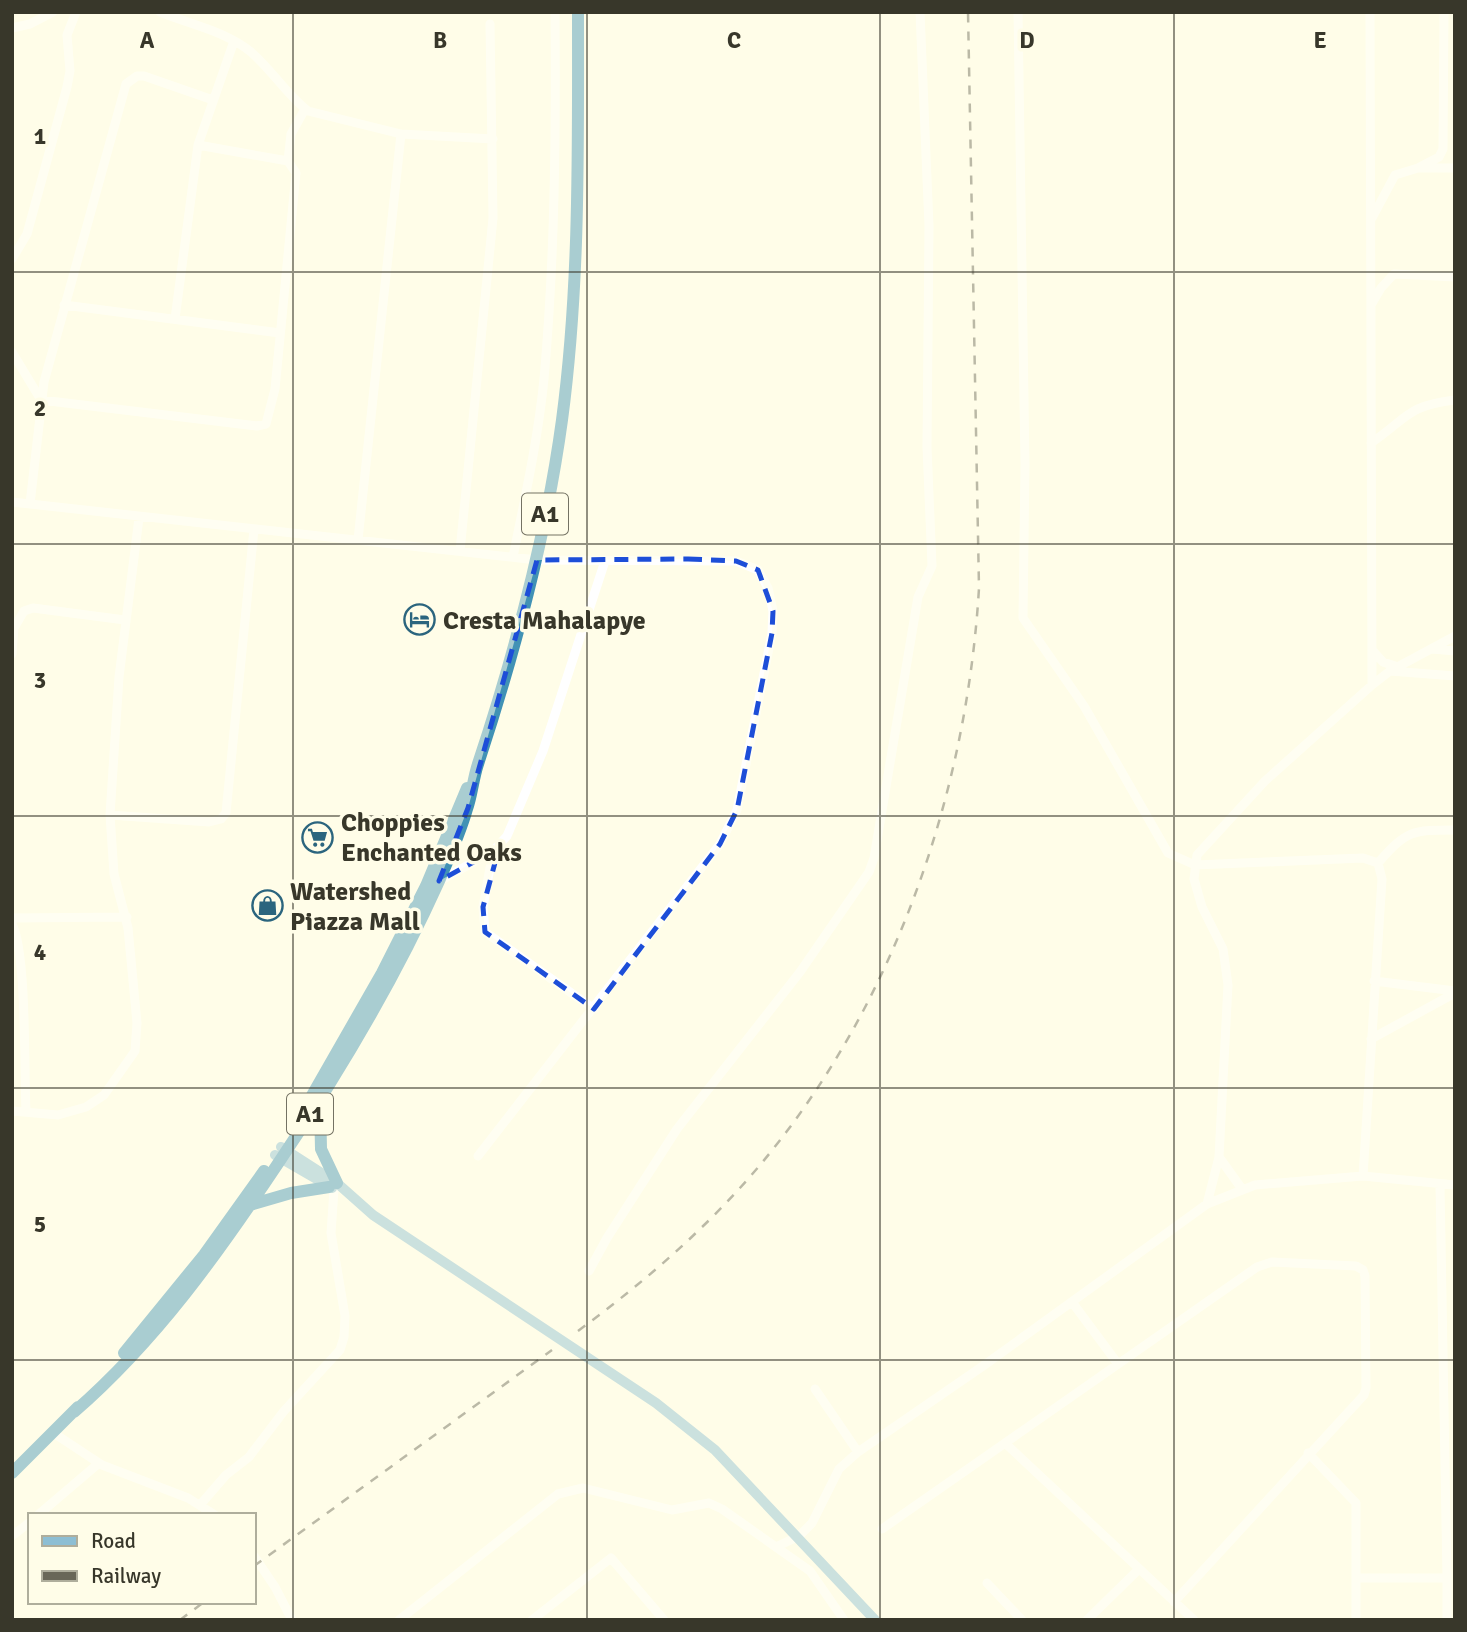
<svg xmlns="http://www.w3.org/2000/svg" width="1467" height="1632" font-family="Signika,sans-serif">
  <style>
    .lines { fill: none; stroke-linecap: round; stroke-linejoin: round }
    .minor { stroke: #fff; stroke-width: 9 }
    .major { stroke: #8dbed3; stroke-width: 10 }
    .highway { stroke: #4192b5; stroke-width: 12 }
    .rail { stroke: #696758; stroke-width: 2.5; stroke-dasharray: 9 9; stroke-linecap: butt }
    .marked { fill: none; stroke: #1d4ed8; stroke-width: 5; stroke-dasharray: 14 9; stroke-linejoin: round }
    .grid { fill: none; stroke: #38372a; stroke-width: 2; stroke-opacity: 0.55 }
    .labels { text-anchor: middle; stroke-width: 7; stroke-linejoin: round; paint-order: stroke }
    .shield { fill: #fffde8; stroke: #747263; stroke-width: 2 }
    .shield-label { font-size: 24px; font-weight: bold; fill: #38372a }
    .poi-label { font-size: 26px; font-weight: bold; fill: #38372a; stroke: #fffde8; text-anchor: start }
    .grid-label { font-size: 23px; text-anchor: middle; font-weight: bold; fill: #38372a; stroke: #fffde8; stroke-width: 7; stroke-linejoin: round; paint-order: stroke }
  </style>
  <rect width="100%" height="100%" fill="#fffde8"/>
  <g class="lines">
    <path class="minor" d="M160 12C189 24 226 31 251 52 272 70 286 94 308 111L401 134 493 139
      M1018 12 1025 464 1023 618 1084 706 1168 853 1195 865 1363 858 1378 863 1382 879 1363 1176
      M1370 12 1372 685
      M12 28 30 24 53 12
      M288 161 291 134 305 109
      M1418 168 1439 157 1443 149 1444 12
      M1372 218 1395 175 1418 168H1455
      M12 259 27 234 67 87 70 71 67 35 76 12
      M64 305 280 333
      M1371 305 1381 288 1394 274 1455 277
      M175 319 198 145 234 41
      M12 352 41 400 257 426 266 424 275 389 296 173 288 161 198 145
      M1371 443C1409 417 1406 406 1455 400
      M12 502 537 560 736 561 758 570 768 588 773 611 772 633 737 810 720 844 478 1156
      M30 504 44 382 126 84 137 76H144L213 100
      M358 540 401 134
      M460 551 493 218 490 24
      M513 557C525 498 538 439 544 379 555 257 556 134 555 12
      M1432 649 1455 651
      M1373 651 1383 662 1398 667
      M12 654 14 628 24 611 33 608 125 620
      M1390 671 1455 676
      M110 815 209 822 221 819 226 813 254 529
      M493 851 483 907 485 932 594 1009
      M1378 863C1407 830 1412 830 1455 830
      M438 882 493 851 507 836 543 751 605 561
      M12 918 127 917
      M12 924C27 952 24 1073 26 1111
      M1374 981 1455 991
      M1371 1039 1455 993
      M12 1111 58 1115 86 1107 104 1095 135 1051 137 1023 128 928 114 874 110 815 119 677 139 518
      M1219 1157 1242 1189
      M1207 1204 1219 1157 1228 985 1223 949 1202 907 1194 879 1197 855 1265 781 1372 685 1390 671 1455 636
      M589 1271 607 1238 677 1129 800 972 869 872 874 858 918 597 932 566 927 447 929 226 920 12
      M1072 1302 1118 1364
      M815 1389 858 1452
      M55 1434 102 1465 188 1498 215 1515
      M1005 1443 1194 1620
      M1308 1453 1356 1503V1620
      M200 1505 226 1475 249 1457 284 1411 340 1350 344 1337 345 1316 331 1233 334 1190
      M38 1515 99 1463
      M882 1529 1257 1267 1272 1262 1356 1266 1363 1270 1365 1276 1366 1388 1364 1395 1174 1602
      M12 1536 30 1522
      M778 1546 799 1536 812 1523 839 1469 858 1452 983 1366 1207 1204 1255 1185 1363 1176 1455 1185
      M254 1556 275 1587 292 1620
      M1356 1578H1447L1440 1185
      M1447 1578V1620
      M987 1583 1022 1620
      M399 1620 558 1494 583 1488 672 1510 709 1503 722 1509 810 1571 844 1620
      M532 1620 611 1558 664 1620
      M1087 1620 1138 1570"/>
    <path class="major" d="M281 1147 337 1183 373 1215 656 1403 715 1450 875 1620
      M275 1155 332 1188"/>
    <path class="highway" d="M320 1102 321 1149 337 1183
      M306 1106 382 973 426 886 467 788
      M250 1205 291 1193 329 1187
      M124 1353 204 1255 264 1171
      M74 1412C157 1340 219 1252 279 1162 339 1073 395 979 439 881 449 858 460 834 467 809 472 795 473 779 478 764 515 652 546 538 562 420 580 285 578 148 578 12
      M12 1473 78 1407"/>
    <path class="rail" d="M578 1331C621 1299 662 1266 700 1229 873 1064 965 823 979 588L968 12
      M254 1566 552 1350
      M180 1620 204 1602"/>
  </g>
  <path d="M0 0H1467V1632H0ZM688 559 736 561 758 570 773 611 772 633 737 810 720 844 594 1009 485 932 483 907 499 848 439 881 468 808 537 560Z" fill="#fffde8" fill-opacity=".55" fill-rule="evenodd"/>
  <path class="marked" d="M688 559 736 561 758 570 773 611 772 633 737 810 720 844 594 1009 485 932 483 907 499 848 439 881 468 808 537 560Z"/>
  <path class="grid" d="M293 12V1620M587 12V1620M880 12V1620M1174 12V1620M12 272H1455M12 544H1455M12 816H1455M12 1088H1455M12 1360H1455"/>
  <defs>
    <symbol id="hotel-ring" viewBox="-11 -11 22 22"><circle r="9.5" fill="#fffde8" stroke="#2b657e" stroke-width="1.5"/><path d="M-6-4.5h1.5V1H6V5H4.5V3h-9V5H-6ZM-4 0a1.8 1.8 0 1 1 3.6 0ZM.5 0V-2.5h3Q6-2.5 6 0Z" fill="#2b657e"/></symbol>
    <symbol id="supermarket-ring" viewBox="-11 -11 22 22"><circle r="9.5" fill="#fffde8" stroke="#2b657e" stroke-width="1.5"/><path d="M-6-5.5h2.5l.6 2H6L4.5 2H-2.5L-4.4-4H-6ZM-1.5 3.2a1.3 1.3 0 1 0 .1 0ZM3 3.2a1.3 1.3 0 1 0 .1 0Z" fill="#2b657e"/></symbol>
    <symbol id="shop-ring" viewBox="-11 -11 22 22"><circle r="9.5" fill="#fffde8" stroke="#2b657e" stroke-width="1.5"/><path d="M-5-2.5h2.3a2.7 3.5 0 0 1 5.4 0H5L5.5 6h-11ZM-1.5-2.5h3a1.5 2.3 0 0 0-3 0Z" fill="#2b657e"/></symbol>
  </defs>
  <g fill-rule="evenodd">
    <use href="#hotel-ring" x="402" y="602" width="35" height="35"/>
    <use href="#supermarket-ring" x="300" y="820" width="35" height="35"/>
    <use href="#shop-ring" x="250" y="888" width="35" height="35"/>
  </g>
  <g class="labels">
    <g class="shield">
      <rect x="522" y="493.5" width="46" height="41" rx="5"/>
      <rect x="287" y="1093.5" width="46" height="41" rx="5"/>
    </g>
    <g class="shield-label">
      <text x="545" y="522">A1</text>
      <text x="310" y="1122">A1</text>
    </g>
    <g class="poi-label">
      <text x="443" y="629">Cresta Mahalapye</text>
      <text x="341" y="831">Choppies<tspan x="341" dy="30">Enchanted Oaks</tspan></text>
      <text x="290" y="900">Watershed<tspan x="290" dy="30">Piazza Mall</tspan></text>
    </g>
  </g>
  <g class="grid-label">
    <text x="147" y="48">A</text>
    <text x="440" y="48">B</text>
    <text x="734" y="48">C</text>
    <text x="1027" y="48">D</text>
    <text x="1320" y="48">E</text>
    <text x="40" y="144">1</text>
    <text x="40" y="416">2</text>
    <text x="40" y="688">3</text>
    <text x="40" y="960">4</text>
    <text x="40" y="1232">5</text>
  </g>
  <rect width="1467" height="1632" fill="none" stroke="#38372a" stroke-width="28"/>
  <rect x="28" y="1513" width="228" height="91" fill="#fffde8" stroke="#afae9c" stroke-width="2"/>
  <rect x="42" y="1536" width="35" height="10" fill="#8dbed3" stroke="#afae9c" stroke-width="2"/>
  <text x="91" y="1548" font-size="21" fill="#38372a">Road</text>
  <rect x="42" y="1571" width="35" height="10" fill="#696758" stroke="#afae9c" stroke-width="2"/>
  <text x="91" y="1583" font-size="21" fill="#38372a">Railway</text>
</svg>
